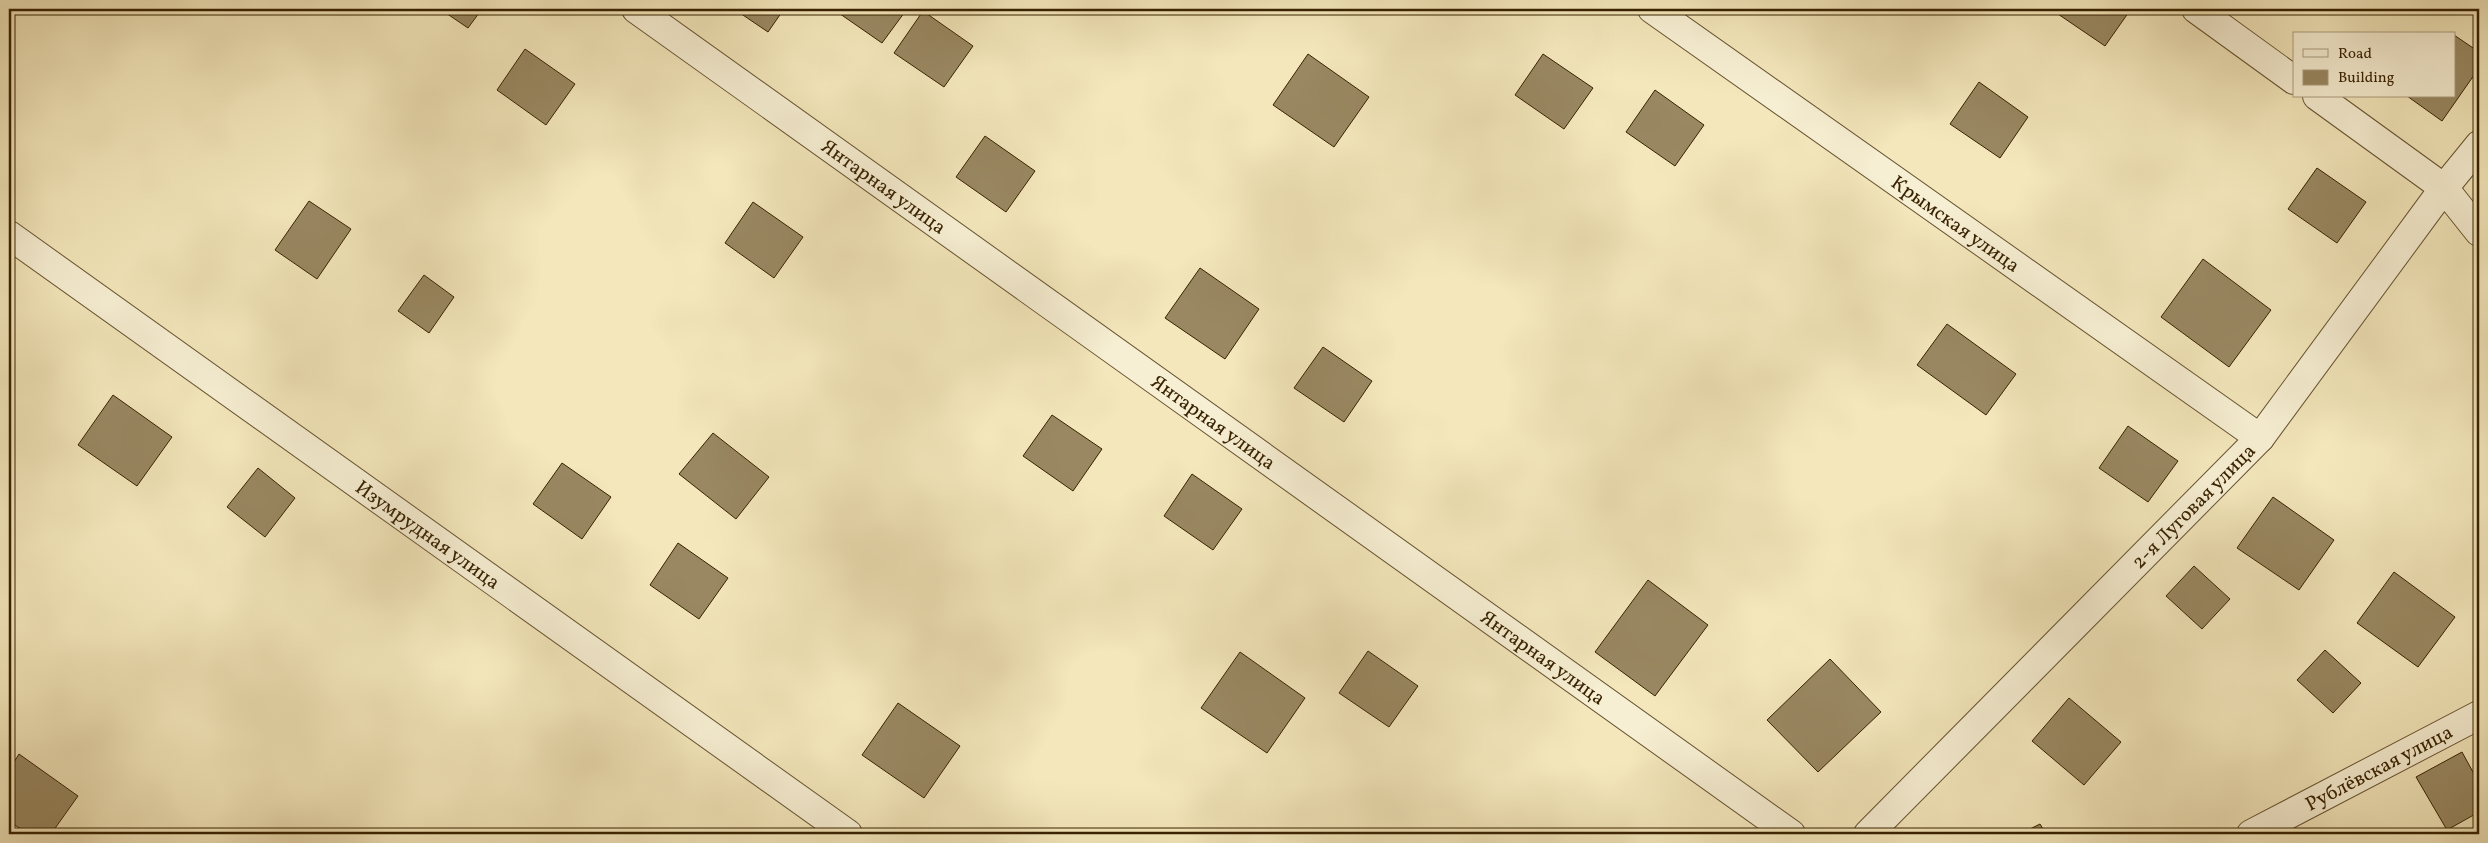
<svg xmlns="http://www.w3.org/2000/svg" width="2488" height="843" font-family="Vollkorn,serif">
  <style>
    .building { fill: #998862; stroke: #382201 }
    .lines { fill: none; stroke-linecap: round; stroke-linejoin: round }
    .minor-casing { stroke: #675330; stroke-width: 30 }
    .minor { stroke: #f7efd3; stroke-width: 28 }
    .labels { text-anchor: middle; stroke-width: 4; stroke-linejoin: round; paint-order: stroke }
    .street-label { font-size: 20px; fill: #382201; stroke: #f7efd3 }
  </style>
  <rect width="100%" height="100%" fill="#f3e7bb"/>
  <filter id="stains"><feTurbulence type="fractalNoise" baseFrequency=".004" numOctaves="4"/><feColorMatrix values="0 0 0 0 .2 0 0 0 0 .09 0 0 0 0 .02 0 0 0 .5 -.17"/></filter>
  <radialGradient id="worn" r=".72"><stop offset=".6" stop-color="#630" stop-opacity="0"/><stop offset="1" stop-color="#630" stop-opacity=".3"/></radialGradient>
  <path class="building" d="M440 9H482L468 28Z
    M734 9H784L768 32Z
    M833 9H907L882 43Z
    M2057 9H2131L2105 46 2055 12Z
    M923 11 973 46 944 87 894 53Z
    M2454 35 2479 52V68L2442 121 2407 96H2454Z
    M525 49 575 84 546 125 497 90Z
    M1308 54 1369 97 1334 147 1273 105Z
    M1543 54 1593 88 1564 129 1515 95Z
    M1979 82 2028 117 2000 158 1950 124Z
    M1655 90 1704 125 1675 166 1626 132Z
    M985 136 1035 171 1006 212 956 177Z
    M2317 168 2366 202 2337 243 2288 209Z
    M309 201 351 229 317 279 275 250Z
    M753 202 803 237 774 278 725 243Z
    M2203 259 2271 310 2229 367 2161 317Z
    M1200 268 1259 309 1225 359 1165 318Z
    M424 275 454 297 429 333 398 311Z
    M1947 324 2016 374 1986 415 1917 365Z
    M1323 347 1372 381 1344 422 1294 388Z
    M113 395 172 437 137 486 78 445Z
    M1052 415 1102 449 1073 491 1023 456Z
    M2128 426 2178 461 2148 502 2099 468Z
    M713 433 769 477 736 519 679 474Z
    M562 463 611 497 582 539 533 504Z
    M258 468 295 498 265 537 227 507Z
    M1192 474 1242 509 1213 550 1164 516Z
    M2273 497 2334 540 2299 590 2237 548Z
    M678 543 728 578 699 619 650 585Z
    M2194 566 2230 599 2202 629 2166 596Z
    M2394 572 2455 617 2418 667 2357 623Z
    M1648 580 1708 625 1655 696 1595 652Z
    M2325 650 2361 683 2333 713 2297 680Z
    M1368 651 1418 686 1389 727 1339 693Z
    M1240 652 1305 698 1267 753 1201 708Z
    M1830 659 1881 712 1818 772 1767 720Z
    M2069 698 2121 742 2084 785 2032 741Z
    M898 703 960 746 924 798 862 755Z
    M2462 752 2479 783V812L2447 830 2416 777Z
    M19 754 78 796 51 834H28L9 821V770Z
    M2040 824 2046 834H2020Z"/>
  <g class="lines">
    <defs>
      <g id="minor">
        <path id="s1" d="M636 9 1791 834"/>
        <path id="s2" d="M1652 9 2260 438"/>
        <path d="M2196 9 2294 80"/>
        <path d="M2317 96 2444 188 2479 145"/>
        <path id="s3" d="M9 235 848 834"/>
        <path id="s4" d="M1868 834 2260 438 2444 188 2479 232"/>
        <path id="s5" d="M2251 834 2479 715"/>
      </g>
    </defs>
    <use href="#minor" class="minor-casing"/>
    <use href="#minor" class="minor"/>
  </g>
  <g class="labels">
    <g class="street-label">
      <text dy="7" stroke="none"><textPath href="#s1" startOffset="305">Янтарная улица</textPath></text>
      <text dy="7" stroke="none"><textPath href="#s2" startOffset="372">Крымская улица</textPath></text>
      <text dy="7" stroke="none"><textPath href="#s1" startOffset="710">Янтарная улица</textPath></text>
      <text dy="7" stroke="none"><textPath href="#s4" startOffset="462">2-я Луговая улица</textPath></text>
      <text dy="7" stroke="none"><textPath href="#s3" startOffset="515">Изумрудная улица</textPath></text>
      <text dy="7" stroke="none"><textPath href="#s1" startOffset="1115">Янтарная улица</textPath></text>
      <text dy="7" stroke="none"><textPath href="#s5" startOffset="144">Рублёвская улица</textPath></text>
    </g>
  </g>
  <rect width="2488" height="843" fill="none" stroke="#f3e7bb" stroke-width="30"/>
  <rect x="10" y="10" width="2468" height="823" fill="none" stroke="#382201" stroke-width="2.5"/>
  <rect x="15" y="15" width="2458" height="813" fill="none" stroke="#382201"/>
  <rect x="2293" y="32" width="162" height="65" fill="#f7efd3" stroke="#ab9d7f"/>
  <rect x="2303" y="49" width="25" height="8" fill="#f7efd3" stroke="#ab9d7f"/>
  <text x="2338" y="58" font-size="15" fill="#382201">Road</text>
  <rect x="2303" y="70" width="25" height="15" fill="#998862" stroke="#ab9d7f"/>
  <text x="2338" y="82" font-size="15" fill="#382201">Building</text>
  <rect width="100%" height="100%" filter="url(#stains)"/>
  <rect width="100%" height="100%" fill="url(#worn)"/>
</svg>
